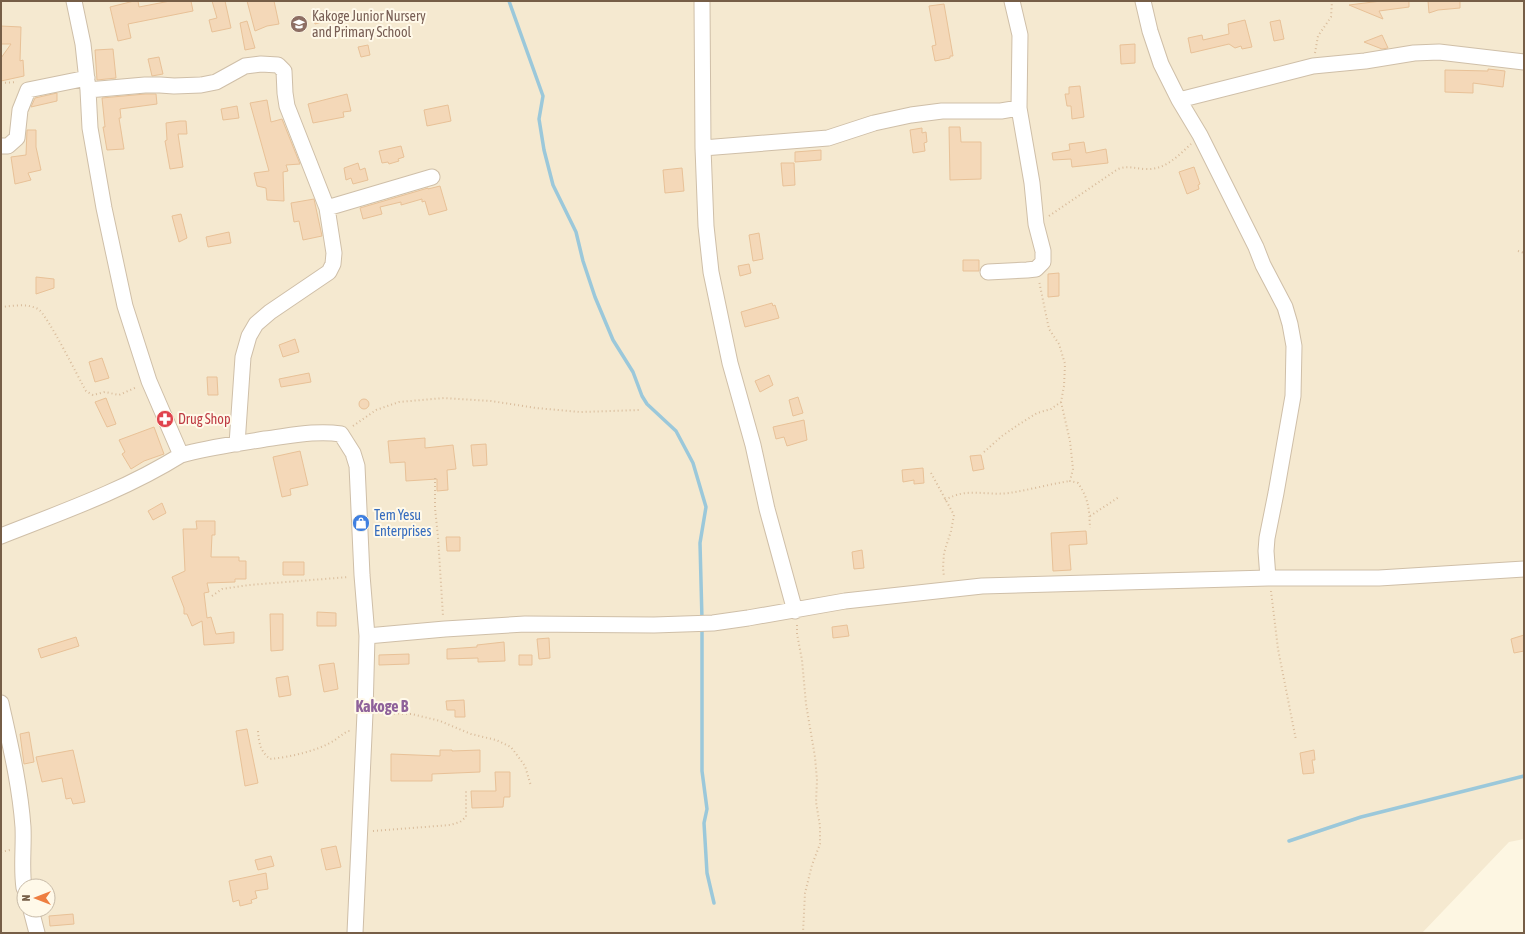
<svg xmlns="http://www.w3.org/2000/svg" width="1525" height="934" font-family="'Asap Condensed',sans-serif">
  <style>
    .residential { fill: #f5e9d0; fill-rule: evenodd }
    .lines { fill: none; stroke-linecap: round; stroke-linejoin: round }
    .stream { stroke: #9bc8da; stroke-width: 3.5 }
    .building { fill: #f4d8b8; stroke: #e8c197 }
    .minor-casing { stroke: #cfbfa8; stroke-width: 17 }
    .path { stroke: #d9bc9b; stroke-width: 2; stroke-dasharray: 1 3; stroke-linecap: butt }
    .minor { stroke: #fff; stroke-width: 15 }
    .labels { text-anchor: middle; stroke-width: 4; stroke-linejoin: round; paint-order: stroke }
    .education-label { font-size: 14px; fill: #785e54; stroke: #fff9e9; text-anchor: start }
    .health-label { font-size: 14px; fill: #be3a42; stroke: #fff9e9; text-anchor: start }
    .shop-label { font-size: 14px; fill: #366cbe; stroke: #fff9e9; text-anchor: start }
    .quarter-label { font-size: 16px; font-weight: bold; fill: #8f629a; stroke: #fff9e9 }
  </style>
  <rect width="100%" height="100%" fill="#fdf6e2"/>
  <path class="residential" d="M1 1H1524V839L1509 842 1422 933H1ZM24 886H48V910H24Z"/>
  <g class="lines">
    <path class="stream" d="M509 1 543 96 539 119 544 150 553 185 576 232 583 261 595 297 613 340 633 372 642 396 647 404 676 431 693 463 706 507 700 543 702 620
      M702 628V771L707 809 704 823 707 873 714 903
      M1289 841 1361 817 1524 776"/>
  </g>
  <path class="building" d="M134 1H138L139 7 170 1H191L193 11 128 24 131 38 118 41 110 7Z
    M212 1H225L231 28 212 32 209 20 217 18Z
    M247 1H274L279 24 267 26 255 31Z
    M1381 1H1409V7L1379 11 1383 19 1349 5Z
    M1428 1H1460V8L1438 10 1429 13Z
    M944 4 953 56H950V58L935 61 932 46 936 45 929 6Z
    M326 11 329 20 315 24 313 14Z
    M1245 20 1252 47 1242 49 1241 46 1235 48 1229 44 1191 53 1188 38 1202 35 1203 40 1229 34 1228 24Z
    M1280 20 1284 39 1274 41 1270 22Z
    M247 21 255 48 245 50 240 23Z
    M1 26 21 27 20 61 23 60 24 76 1 81V58L11 44H1Z
    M1382 35 1388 48 1382 49 1364 42Z
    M1135 44V63L1121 64 1120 45Z
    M368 45 370 55 361 57 358 47Z
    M113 49 116 78 97 80 95 50Z
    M159 57 163 74 152 76 148 59Z
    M1488 69 1505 71 1503 87 1473 83V93L1445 92V70L1488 71Z
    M1080 86 1084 117 1072 119 1071 106H1067L1065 94H1069V87Z
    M57 93V101L31 107 35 98Z
    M145 94H156L157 104 120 109 121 118H119L124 149 107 150 103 127H105L102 98Z
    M347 94 351 111 343 112 344 117 313 123 308 104Z
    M267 100 271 122 282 119 300 164 286 165 288 171 283 172 284 201 267 200 266 188 257 186 254 173 269 171 250 103Z
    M448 105 451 121 427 126 424 110Z
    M237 106 239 118 223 120 221 109Z
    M180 121H186L187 134H178L183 167 170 169 165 141 167 140 166 123Z
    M949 127H960L961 142H981V179L950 180Z
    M922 128V133L926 132 927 142 924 143 925 151 913 153 910 130Z
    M27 130H36V147L41 170 28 173 31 180 15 184 11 157 26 155Z
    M1084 142 1086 153 1106 149 1108 163 1072 167 1071 159 1053 160 1052 153 1070 150 1069 144Z
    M401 146 404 157 398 159 399 161 389 164 388 162 382 163 379 151Z
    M821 150V160L795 162V152Z
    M358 163 360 170 365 168 368 180 353 184 351 178 346 180 344 168Z
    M781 163H794L795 185 783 186Z
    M1194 167 1200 184 1198 185 1199 189 1187 194 1179 172Z
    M682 168 684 191 665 193 663 170Z
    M440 186 447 210 429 215 425 201 422 202V199L401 205V202L380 207 382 214 363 219 360 208 428 188V189Z
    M314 199 322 236 303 240 299 221 294 222 291 203Z
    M181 214 187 238 179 242 172 216Z
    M229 232 231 243 208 247 206 237Z
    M759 233 763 259 753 261 749 235Z
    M963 260H979V271H963Z
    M749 264 751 273 740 276 738 266Z
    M1059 273V296L1048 297V274Z
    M36 277 54 279V288L36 294Z
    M772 303 773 306 775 305 779 318 745 327 741 312Z
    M295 339 299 352 283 357 279 345Z
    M102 358 109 378 95 382 89 362Z
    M309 373 311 382 281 387 279 379Z
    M769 375 773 385 760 392 755 381Z
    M207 377H217L218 395H208Z
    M798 397 803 413 793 416 789 400Z
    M106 398 116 424 107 427 95 402Z
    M359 404a5 5 0 1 1 10 0a5 5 0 1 1-10 0Z
    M804 420 807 440 787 446 784 437 776 439 773 427Z
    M154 427 164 454 144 461 131 469 122 454 125 452 119 440Z
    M425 438V448L453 445 456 469 447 470 448 490 437 491V479L406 481 405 462 390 463 388 441Z
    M486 444 487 465 473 466 471 445Z
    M300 451 308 485 290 489 291 495 282 497 273 457Z
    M981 455 984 469 973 471 970 456Z
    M923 468 924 483 914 484V480L903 482 902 470Z
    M162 503 166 513 153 520 148 511Z
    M196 521H215V535H212L211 557H239V561H246V579H235V582L207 583 209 592 204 593 207 618 211 617 216 634 234 632V643L204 645 202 621 192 626 187 614H184V608L172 577 185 571 183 529H197Z
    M1086 531 1087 544 1069 545 1071 570 1053 571 1051 533Z
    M446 537H460V551H447Z
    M862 550 864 568 854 569 852 552Z
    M283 562H304V575H283Z
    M317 612 336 613V626H317Z
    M270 614H283V650L271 651Z
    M847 625 849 636 833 638 832 627Z
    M1524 635V651L1514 653 1511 639Z
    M76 637 79 646 41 658 38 649Z
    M549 638 550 658 539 659 537 639Z
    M504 642 505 661 478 662V658L447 659V649L477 647V645Z
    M409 654V664L379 665V655Z
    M519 655H532V665H519Z
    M334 663 338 689 324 692 319 665Z
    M288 676 291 695 279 697 276 678Z
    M464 700 465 717H455V710H447L446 701Z
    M247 729 258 783 245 786 236 731Z
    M29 732 34 762 24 764 20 734Z
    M73 750 85 802 73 804 71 798 66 799 62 778 42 782 36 757Z
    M440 750H452V751L480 750V772L432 774V781H391V754L440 756Z
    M1314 750 1315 760H1312L1314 773 1303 774 1300 753Z
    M495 772H510V797H504L503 807 472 808 471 791H496Z
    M336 846 341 867 326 870 321 849Z
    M271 856 274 866 258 870 255 860Z
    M266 873 268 889 255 891 257 898 251 900 252 903 240 906 239 900 233 902 229 881Z
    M73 914 74 924 50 926 49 916Z"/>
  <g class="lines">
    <defs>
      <path id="minor" d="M74 1 83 44 88 90 90 128 104 208 125 306 149 381 181 455C209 447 236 444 265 439 290 436 316 430 341 434L353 453 357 466 362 575 367 636 365 713 355 933
        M702 1 703 148 706 226 711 272 730 363 753 445 767 509 795 611
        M1143 1 1150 31 1161 64 1179 100 1200 135 1256 247 1263 265 1285 307 1290 324 1294 346 1293 396 1276 493 1267 538 1266 551 1268 578
        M88 90 145 85H160L174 86 201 85 216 82 245 66 261 64 278 65 284 71 285 93 287 106 327 208 334 253 333 264 329 272 270 312 256 324 249 336 243 357 237 444
        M1179 100 1313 66 1365 61 1414 53 1439 52 1524 62
        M1 146H8L17 138 20 110 28 90 87 78
        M703 148 828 138 874 123 911 115 942 111H1001L1019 108
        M327 208 432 177
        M988 272 1027 270 1036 269 1043 262V251L1036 224 1032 183 1019 108 1020 35 1012 1
        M1 536C62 512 125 490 181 455
        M367 636 445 629 525 624 654 625 713 623 748 618 845 601 982 586 1268 578H1379L1524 569
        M1 703C10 744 20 785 23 827 24 848 21 867 24 888
        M31 910 37 933"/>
    </defs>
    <use href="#minor" class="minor-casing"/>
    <path class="path" d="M1315 53 1318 36 1331 17 1332 1
      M1 83 17 82
      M1049 216 1118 169C1128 165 1136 169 1146 169 1165 170 1178 156 1191 144
      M1518 251 1524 253
      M1 307C13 306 27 303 38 309 47 314 78 377 86 391L93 395 105 392 119 395 137 387
      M1061 402 1070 441 1073 469 1070 481 1078 483C1089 500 1089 508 1090 528
      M353 426 376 410 399 402 444 398 491 401 536 408 580 412 641 410
      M984 452 1002 436 1018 425 1037 413 1051 409 1061 402 1064 386 1065 364 1059 344 1049 329 1039 281
      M931 473 954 515 951 531 944 553 943 568 944 577
      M435 478V508L438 537 443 616
      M945 500C967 487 985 496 1009 493 1029 490 1050 484 1070 481
      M1090 516 1119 497
      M1271 591 1278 649 1296 740
      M212 596 222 589 249 585 349 577
      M797 625V634L802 660 806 704 815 757 817 780 816 802 820 826V844L812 865 805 893 803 933
      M378 713 412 714 440 721 471 734 496 740 511 747 525 766 531 786
      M258 731C259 743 260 751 270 759 290 757 318 751 335 740 339 737 343 734 348 731H351
      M373 831 450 825 460 822 466 817V789
      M1 852 10 850"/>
    <use href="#minor" class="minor"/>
  </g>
  <defs>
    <symbol id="school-disc" viewBox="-11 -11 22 22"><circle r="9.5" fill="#8d6e63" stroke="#fff9e9"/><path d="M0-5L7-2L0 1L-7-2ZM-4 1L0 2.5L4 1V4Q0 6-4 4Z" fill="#fff"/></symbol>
    <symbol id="pharmacy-disc" viewBox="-11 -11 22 22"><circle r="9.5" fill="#e0444e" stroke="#fff9e9"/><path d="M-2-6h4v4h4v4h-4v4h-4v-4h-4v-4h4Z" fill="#fff"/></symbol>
    <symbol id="shop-disc" viewBox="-11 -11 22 22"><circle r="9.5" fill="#3f7fe0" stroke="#fff9e9"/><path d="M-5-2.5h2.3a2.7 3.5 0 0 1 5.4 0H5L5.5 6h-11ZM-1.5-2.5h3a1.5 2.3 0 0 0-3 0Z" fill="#fff"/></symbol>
  </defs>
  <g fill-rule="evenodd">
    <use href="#school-disc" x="289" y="14" width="20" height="20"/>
    <use href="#pharmacy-disc" x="155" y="409" width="20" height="20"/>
    <use href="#shop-disc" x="351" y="513" width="20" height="20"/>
  </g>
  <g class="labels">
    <g class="education-label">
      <text x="312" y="21">Kakoge Junior Nursery<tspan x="312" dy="16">and Primary School</tspan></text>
    </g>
    <g class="health-label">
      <text x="178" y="424">Drug Shop</text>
    </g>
    <g class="shop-label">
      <text x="374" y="520">Tem Yesu<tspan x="374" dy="16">Enterprises</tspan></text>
    </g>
    <g class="quarter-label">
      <text x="382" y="712">Kakoge B</text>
    </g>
  </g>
  <rect width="1525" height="934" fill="none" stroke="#765e47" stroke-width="4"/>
  <g transform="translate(36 898) rotate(270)"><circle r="19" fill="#fff9e9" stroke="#c8bba8"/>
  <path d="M0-3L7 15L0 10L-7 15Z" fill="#ee7e40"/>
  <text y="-6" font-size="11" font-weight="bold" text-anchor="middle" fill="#765e47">N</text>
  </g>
</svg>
